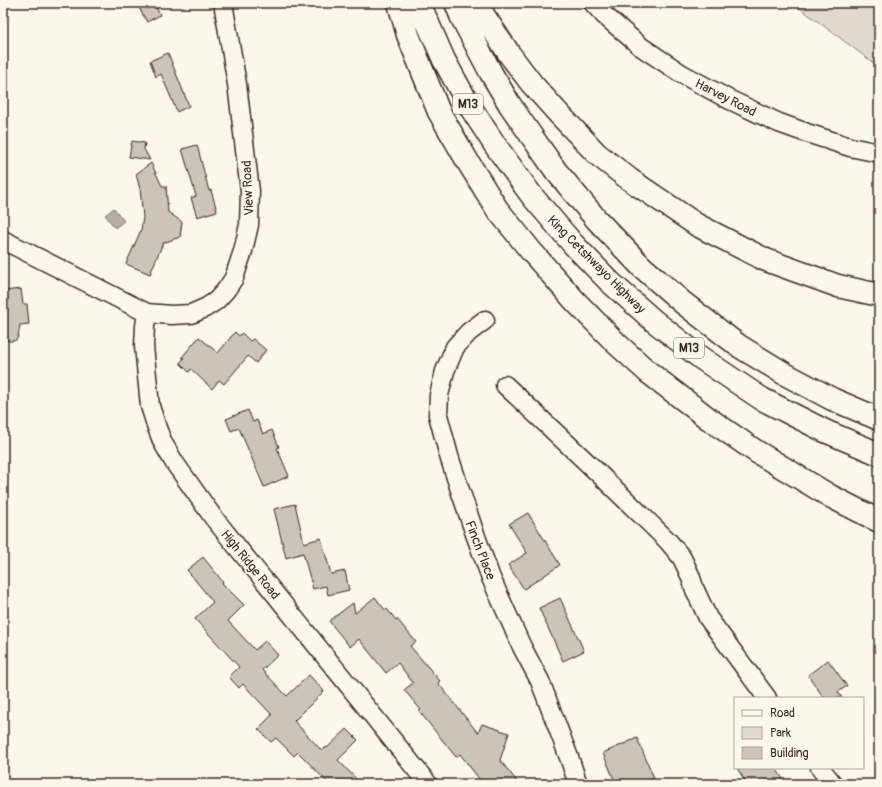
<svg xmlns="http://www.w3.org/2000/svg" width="882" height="787" font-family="Pangolin,sans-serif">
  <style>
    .green { fill: #dfd9ce; stroke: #8d8276 }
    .water { fill: #b6aea2; stroke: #85796d }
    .building { fill: #ccc4b9; stroke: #3b2a1e }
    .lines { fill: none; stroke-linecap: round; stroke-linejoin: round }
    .minor-casing { stroke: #3b2a1e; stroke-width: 21 }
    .highway-casing { stroke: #3b2a1e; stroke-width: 25 }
    .minor { stroke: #fbf7ec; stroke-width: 18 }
    .highway { stroke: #fbf7ec; stroke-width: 22 }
    .labels { text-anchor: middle; stroke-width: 4; stroke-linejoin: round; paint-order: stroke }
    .shield { fill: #fbf7ec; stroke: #75685c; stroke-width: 1 }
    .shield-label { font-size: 12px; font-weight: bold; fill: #3b2a1e }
    .street-label { font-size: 13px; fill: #3b2a1e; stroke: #fbf7ec }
  </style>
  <rect width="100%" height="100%" fill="#fbf7ec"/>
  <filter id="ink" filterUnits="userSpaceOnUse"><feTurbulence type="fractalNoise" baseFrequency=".025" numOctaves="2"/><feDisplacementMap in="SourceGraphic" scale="8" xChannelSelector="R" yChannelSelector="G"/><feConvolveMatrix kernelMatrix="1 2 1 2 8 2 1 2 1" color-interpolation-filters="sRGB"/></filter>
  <g filter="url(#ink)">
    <path class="green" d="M793 3H879V67Z"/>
    <path class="water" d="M114 208 124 221 115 228 105 215Z"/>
    <path class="building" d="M148 3H154L160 15 147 22 139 8Z
      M168 53 189 106 177 112 161 74 156 77 150 61Z
      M132 141 145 143 144 149 150 160 129 157Z
      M197 145 209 191 211 190 217 211 197 217 191 198 196 196 182 149Z
      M151 163 162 186H166L168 212 182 222 180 237 163 243 150 274 126 264 141 230 143 217 140 189 136 174Z
      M21 289 23 304H27L29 324 20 325 18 337 16 340 12 341H8L5 338 3 332V306H5L4 291Z
      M235 332 239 336 242 333 250 341 253 339 266 350 256 363 248 356 224 384 219 380 212 389 191 369 189 372 180 363 184 358 182 357 199 337 218 353Z
      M248 410 253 422 257 420 263 434 272 430 279 447 277 448 289 476 264 487 239 428 231 431 226 419Z
      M295 504 304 543 321 538 331 574 345 571 349 590 328 595 326 586 313 589 303 553 286 558 274 509Z
      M528 513 560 565 524 589 508 565 527 553 509 524Z
      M203 557 223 582 222 583 244 605 228 621 255 650 265 641 278 655 262 670 287 696 309 675 324 691 294 721 322 751 326 747 327 748 347 729 358 740 338 760 361 784H329L298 752 294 756 276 738 271 742 258 729 272 715 243 684 239 688 229 677 239 667 195 619 213 602 187 570Z
      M375 597 385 610 387 609 396 620 397 619 416 642 410 646 440 681 438 683 478 733 482 724 509 733 500 760 519 784H483L460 754 456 757 419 711 421 710 404 690 413 683 398 663 386 673 359 639 350 647 329 621 353 603 355 613Z
      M560 598 584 651 563 661 539 608Z
      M828 660 847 686 838 692 842 698H824L808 675Z
      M637 738 654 778 641 784H616L603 753Z
      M737 768H776L786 784H747Z"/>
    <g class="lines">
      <defs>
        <path id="minor" d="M593 3 604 15 640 46 682 74 728 99 779 123 807 133 850 147 879 153
          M3 240 147 313 171 315 191 314 205 308 216 301 226 290 234 278 243 251 249 225 250 191 237 84 223 3
          M147 313 145 326 144 346 150 406 157 428 163 443 174 462 213 517 428 784
          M485 320 469 332 455 347 445 371 439 395 438 415 449 456 459 487 474 531 491 578 522 647 540 681 570 760 578 784
          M505 385 595 470 668 541 682 558 690 575 695 590 708 618 767 698
          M820 768 833 784"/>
        <path id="highway" d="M399 3 408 35 439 112 468 162 497 209 531 251 575 301 617 344 648 372 709 419 757 452 830 496 879 521
          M419 3 444 60 467 102 495 145 532 196 573 244 610 282 654 321 701 358 762 399 825 431 879 454
          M456 3 462 18 491 73 510 105 528 131 556 171 597 220 641 266 682 302 739 346 785 374 832 399 879 419
          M477 3 484 16 510 55 532 84 559 114 597 154 629 179 697 225 766 260 838 286 879 295"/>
      </defs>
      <use href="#minor" class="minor-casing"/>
      <use href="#highway" class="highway-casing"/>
      <use href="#minor" class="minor"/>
      <use href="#highway" class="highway"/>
    </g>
  </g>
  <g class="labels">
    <g class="shield">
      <rect x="453" y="94" width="30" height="20" rx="3"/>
      <rect x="674" y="338" width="30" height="20" rx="3"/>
    </g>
    <g class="shield-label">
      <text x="468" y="108">M13</text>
      <text x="689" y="352">M13</text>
    </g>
    <g class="street-label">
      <text transform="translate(726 97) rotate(27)" y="5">Harvey Road</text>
      <text transform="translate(247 188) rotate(-93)" y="5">View Road</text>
      <text transform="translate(597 264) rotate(45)" y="5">King Cetshwayo Highway</text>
      <text transform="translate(481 550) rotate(69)" y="5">Finch Place</text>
      <text transform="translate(251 564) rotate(51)" y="5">High Ridge Road</text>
    </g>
  </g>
  <rect width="882" height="787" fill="none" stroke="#fbf7ec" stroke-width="16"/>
  <rect x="8" y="8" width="866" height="771" fill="none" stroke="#3b2a1e" stroke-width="1.5" filter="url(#ink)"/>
  <rect x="734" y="697" width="130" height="72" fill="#fbf7ec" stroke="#aea59a"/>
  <rect x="742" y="710" width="20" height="6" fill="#fbf7ec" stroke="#aea59a"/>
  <text x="770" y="717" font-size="12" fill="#3b2a1e">Road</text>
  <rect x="742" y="727" width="20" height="12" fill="#dfd9ce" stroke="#aea59a"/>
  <text x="770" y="737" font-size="12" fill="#3b2a1e">Park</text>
  <rect x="742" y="747" width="20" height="12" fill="#ccc4b9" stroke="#aea59a"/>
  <text x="770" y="757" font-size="12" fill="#3b2a1e">Building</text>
</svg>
